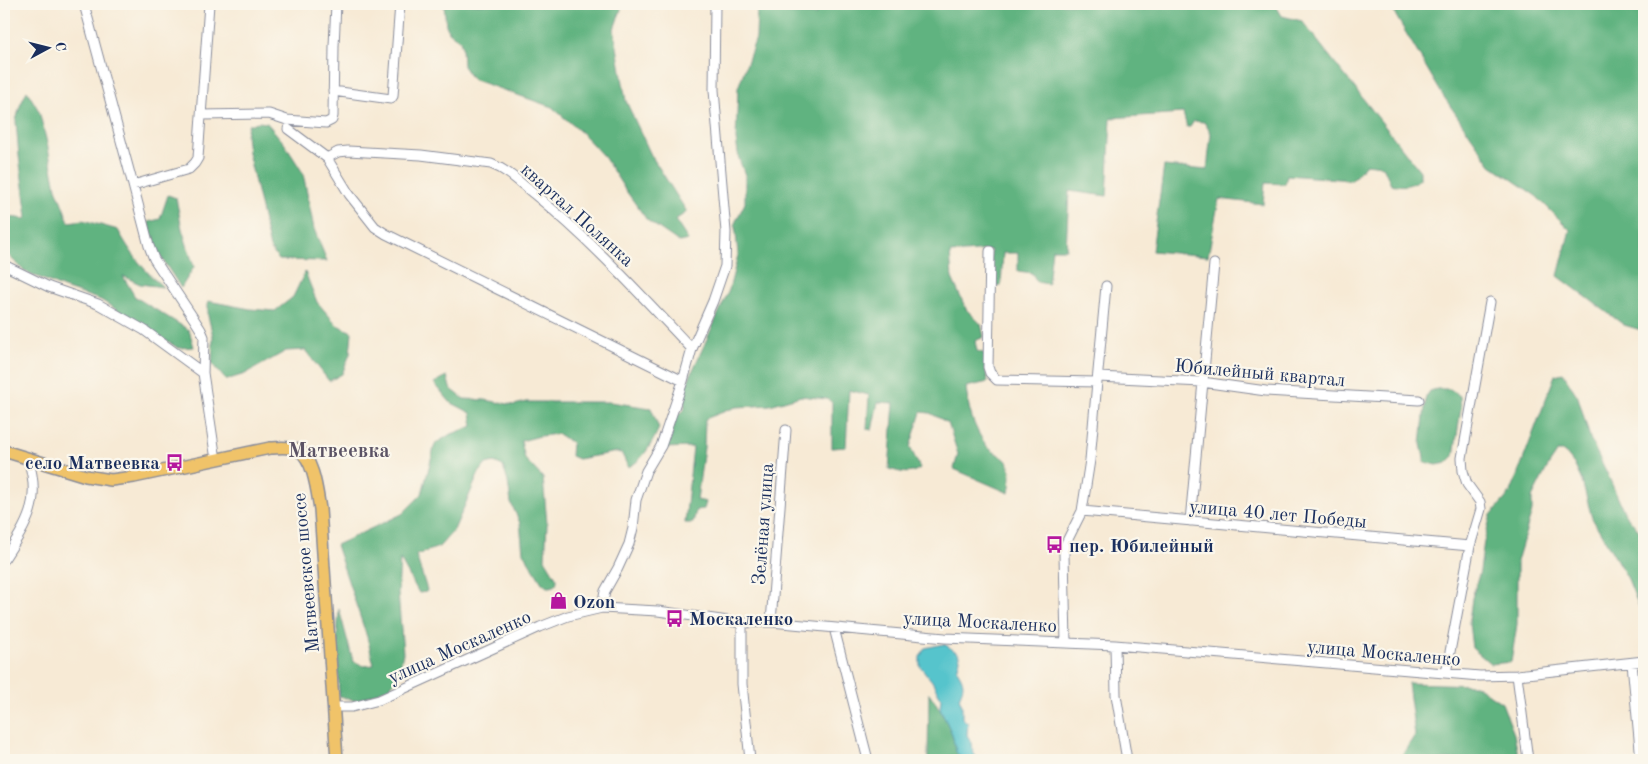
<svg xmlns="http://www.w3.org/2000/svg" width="1648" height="764" font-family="'Old Standard TT',serif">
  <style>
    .forest { fill: #61b380; stroke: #3e716f }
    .water { fill: #57c4cc; stroke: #397a95 }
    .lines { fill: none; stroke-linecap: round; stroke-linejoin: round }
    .minor-casing { stroke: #898c9a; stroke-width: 11 }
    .major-casing { stroke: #898c9a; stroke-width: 14 }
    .minor { stroke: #fff; stroke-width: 9 }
    .major { stroke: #f0c369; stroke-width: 11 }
    .labels { text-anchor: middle; stroke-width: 4.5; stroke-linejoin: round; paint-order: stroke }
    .street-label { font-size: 19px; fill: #1b2f5e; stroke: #fbf7ec }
    .poi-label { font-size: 19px; font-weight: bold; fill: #1b2f5e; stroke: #fbf7ec; text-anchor: start }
    .quarter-label { font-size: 21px; font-weight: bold; fill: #5b5365; stroke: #fbf7ec }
  </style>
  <rect width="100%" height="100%" fill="#fbf7ec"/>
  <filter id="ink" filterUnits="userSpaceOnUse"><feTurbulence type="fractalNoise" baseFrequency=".02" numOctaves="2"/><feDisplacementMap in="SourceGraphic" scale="10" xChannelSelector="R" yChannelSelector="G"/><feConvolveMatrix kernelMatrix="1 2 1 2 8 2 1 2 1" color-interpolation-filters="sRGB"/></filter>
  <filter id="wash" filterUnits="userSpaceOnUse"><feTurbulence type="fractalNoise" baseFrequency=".0096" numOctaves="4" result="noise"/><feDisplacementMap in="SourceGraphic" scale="20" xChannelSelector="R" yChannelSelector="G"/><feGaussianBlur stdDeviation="1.12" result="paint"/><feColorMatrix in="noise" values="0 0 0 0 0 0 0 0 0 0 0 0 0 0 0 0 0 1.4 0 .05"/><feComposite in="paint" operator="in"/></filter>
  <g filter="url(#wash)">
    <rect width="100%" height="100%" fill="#f7ead5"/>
    <path class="forest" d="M444 4H623L614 29 626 101 651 155 687 212 675 220 688 240 679 242 647 220 624 188 605 158 582 133 552 107 472 79 463 66 462 47 460 40 449 32 446 25Z
      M816 4H1275L1282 16 1302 21 1420 171V179C1410 186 1403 187 1391 184L1383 166 1366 164 1352 180 1287 175 1285 184 1265 183 1263 204 1219 199 1208 256 1152 251 1164 166 1207 170 1211 133 1204 122 1194 121 1190 127H1187L1183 113 1111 118 1107 196 1069 191 1066 249H1052L1048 284 1037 282 1032 273 1018 271V253H1003L1001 285 991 286V250L950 253 952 278 966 309 981 324 984 337 975 341 977 351 986 354 985 367 988 382 966 387C968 408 973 427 986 445 990 451 997 453 1002 457 1014 464 1011 481 1009 493L954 469 958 454 948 423 930 413 921 412 910 447 920 468C910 476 900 472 889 469L894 403 878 402 872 430 867 429 869 395 849 390 846 447 832 448V402L827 399 801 396 770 405 736 407 705 419 704 447 697 500 706 502 704 509 696 510 693 523H685L693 447 662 448 675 415 681 413 685 409 683 392 729 290 738 255 735 223 745 203V175L739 159 736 139 738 88 756 38 757 9H779L786 13 816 15Z
      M1389 4H1644V342L1641 330 1624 325 1558 276 1570 230 1536 196 1491 165 1442 94Z
      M27 91 39 111 47 143 56 188 69 222 83 220 118 230C130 252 144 271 163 287L140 284 123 276 135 297 189 330 194 347 178 348 101 300 64 288 24 271 4 251V216L24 219 27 217 19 156 16 121 20 106Z
      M258 122 267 123 284 143 303 173 314 229 327 261 279 260 270 248 248 152 246 135 248 125Z
      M168 195 176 198 182 229 194 267 181 288 159 254 148 222 160 219Z
      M305 272 317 302 337 325 352 332 350 354 342 374 329 381 305 350 286 351 245 374 226 380 212 364 213 336 208 316V301L250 309 275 311 293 297Z
      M1563 373 1578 397 1591 441 1607 473 1625 514 1641 533 1644 542V619L1628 579 1592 518 1582 481 1574 464 1567 455 1562 451H1558L1548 466 1532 498V511L1517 561V624L1511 662 1491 664 1472 648 1469 623 1472 598 1480 571 1484 541 1491 515 1511 492 1555 375Z
      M447 376 450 388 464 399 485 400 514 405 527 402H610L651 408 659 428C653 442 642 462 628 467L622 454 617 452 578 459 571 456 572 443 558 434 540 436 521 441 525 459 543 478 547 524 545 559 557 579C557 586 553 587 547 587L542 583 523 552 520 523 511 503 508 482 503 466 494 462 486 464 479 473 454 530 439 547 416 555 427 590 426 592 419 593 400 559 398 593 403 653 398 677 390 687 356 701 339 696 337 637 339 609 353 661 364 666 374 665 367 637 336 545 402 514 422 494 435 444 449 435 473 426 471 413 450 402 434 383Z
      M1437 389H1450L1460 396 1461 408 1454 456 1447 463 1437 465 1425 462 1421 444 1426 397 1430 391Z
      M1408 683 1475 685 1502 703 1514 734 1519 760H1399L1415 735Z
      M929 693C938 705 945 718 951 731 955 742 956 751 963 760H928Z"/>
    <path class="water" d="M944 644 958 653 960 659 957 670C964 681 965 685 959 698L962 705V718L968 723 967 735 972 743 973 752 978 760H963L956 752 952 734 940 708 941 698 932 681 920 666V657L925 648Z"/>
  </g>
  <g filter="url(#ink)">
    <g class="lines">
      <defs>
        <path id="minor" d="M84 4 133 185 189 169 195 163 198 158 209 4
          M333 91 391 99 393 96 400 4
          M202 115 269 114 287 120 326 123 332 120 333 116 334 46 336 4
          M288 129 327 158 349 194 375 227 386 234 683 381
          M327 158 338 152 348 151 421 155 491 164C508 170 520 183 534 194 591 240 641 295 692 349
          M133 185 149 246 154 259 194 319 201 330 204 337 203 373 216 460
          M990 251 988 367 990 373 997 380 1097 382 1106 286
          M4 265 49 287 98 304 144 330 203 373
          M1098 377 1202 382 1266 391 1419 400
          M1082 511 1470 546
          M1190 521 1214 264
          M4 559C27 524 42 502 28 459
          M602 608 605 591 618 568 629 544 633 528 636 500 646 471 661 446 683 381 692 349 713 301 725 266 726 232 714 90 715 4
          M771 622 786 430
          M742 623V684L750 760
          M834 628 868 760
          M1066 643 1064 554 1065 545 1082 511 1090 460 1097 382
          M1115 645 1116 695 1127 760
          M1632 663 1641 760
          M1446 673 1470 546 1481 509 1480 502 1467 484 1463 471 1462 458 1490 302
          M1517 675 1528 760
          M333 707H352L379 700 540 627 568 616 602 608 658 611 742 623 771 622 945 638 1115 645 1480 676 1517 675 1644 661"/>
        <path id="major" d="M4 451 86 476 111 480 134 477 270 448C279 448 289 446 298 450 314 459 317 492 320 509L337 760"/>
      </defs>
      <use href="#minor" class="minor-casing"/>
      <use href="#major" class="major-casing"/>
      <use href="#minor" class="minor"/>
      <use href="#major" class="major"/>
    </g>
  </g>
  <defs>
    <symbol id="bus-bare" viewBox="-9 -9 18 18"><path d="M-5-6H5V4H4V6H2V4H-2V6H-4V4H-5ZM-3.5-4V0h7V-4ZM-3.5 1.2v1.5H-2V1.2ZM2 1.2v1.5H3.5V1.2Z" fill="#b5179e" stroke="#fbf7ec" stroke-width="2.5" paint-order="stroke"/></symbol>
    <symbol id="shop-bare" viewBox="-9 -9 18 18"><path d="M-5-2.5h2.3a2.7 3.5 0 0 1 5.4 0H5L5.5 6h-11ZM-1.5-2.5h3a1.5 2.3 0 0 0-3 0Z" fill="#b5179e" stroke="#fbf7ec" stroke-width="2.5" paint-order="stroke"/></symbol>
  </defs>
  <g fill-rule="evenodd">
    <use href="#bus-bare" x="162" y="450" width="25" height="25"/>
    <use href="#bus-bare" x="1042" y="532" width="25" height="25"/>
    <use href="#shop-bare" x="546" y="588" width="25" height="25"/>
    <use href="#bus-bare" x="662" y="606" width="25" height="25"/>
  </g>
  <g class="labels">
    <g class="street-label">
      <text transform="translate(578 214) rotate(42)" y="7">квартал Полянка</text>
      <text transform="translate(1260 372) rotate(5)" y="7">Юбилейный квартал</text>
      <text transform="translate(1278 513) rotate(5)" y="7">улица 40 лет Победы</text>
      <text transform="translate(762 524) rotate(-86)" y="7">Зелёная улица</text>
      <text transform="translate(305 573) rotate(-95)" y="7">Матвеевское шоссе</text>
      <text transform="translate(980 621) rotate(3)" y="7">улица Москаленко</text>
      <text transform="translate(459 646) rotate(-24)" y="7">улица Москаленко</text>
      <text transform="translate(1384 652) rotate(5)" y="7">улица Москаленко</text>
    </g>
    <g class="poi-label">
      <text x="160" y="469" text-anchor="end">село Матвеевка</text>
      <text x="1069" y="552">пер. Юбилейный</text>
      <text x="573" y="608">Ozon</text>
      <text x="689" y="625">Москаленко</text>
    </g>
    <g class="quarter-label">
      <text x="339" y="457">Матвеевка</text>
    </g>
  </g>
  <rect width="1648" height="764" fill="none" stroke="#fbf7ec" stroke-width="20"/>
  <g transform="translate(48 48) rotate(83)" stroke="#fbf7ec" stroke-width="4" paint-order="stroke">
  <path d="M0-4L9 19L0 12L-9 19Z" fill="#1b2f5e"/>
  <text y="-8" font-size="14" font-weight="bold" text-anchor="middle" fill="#1b2f5e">С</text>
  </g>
</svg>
